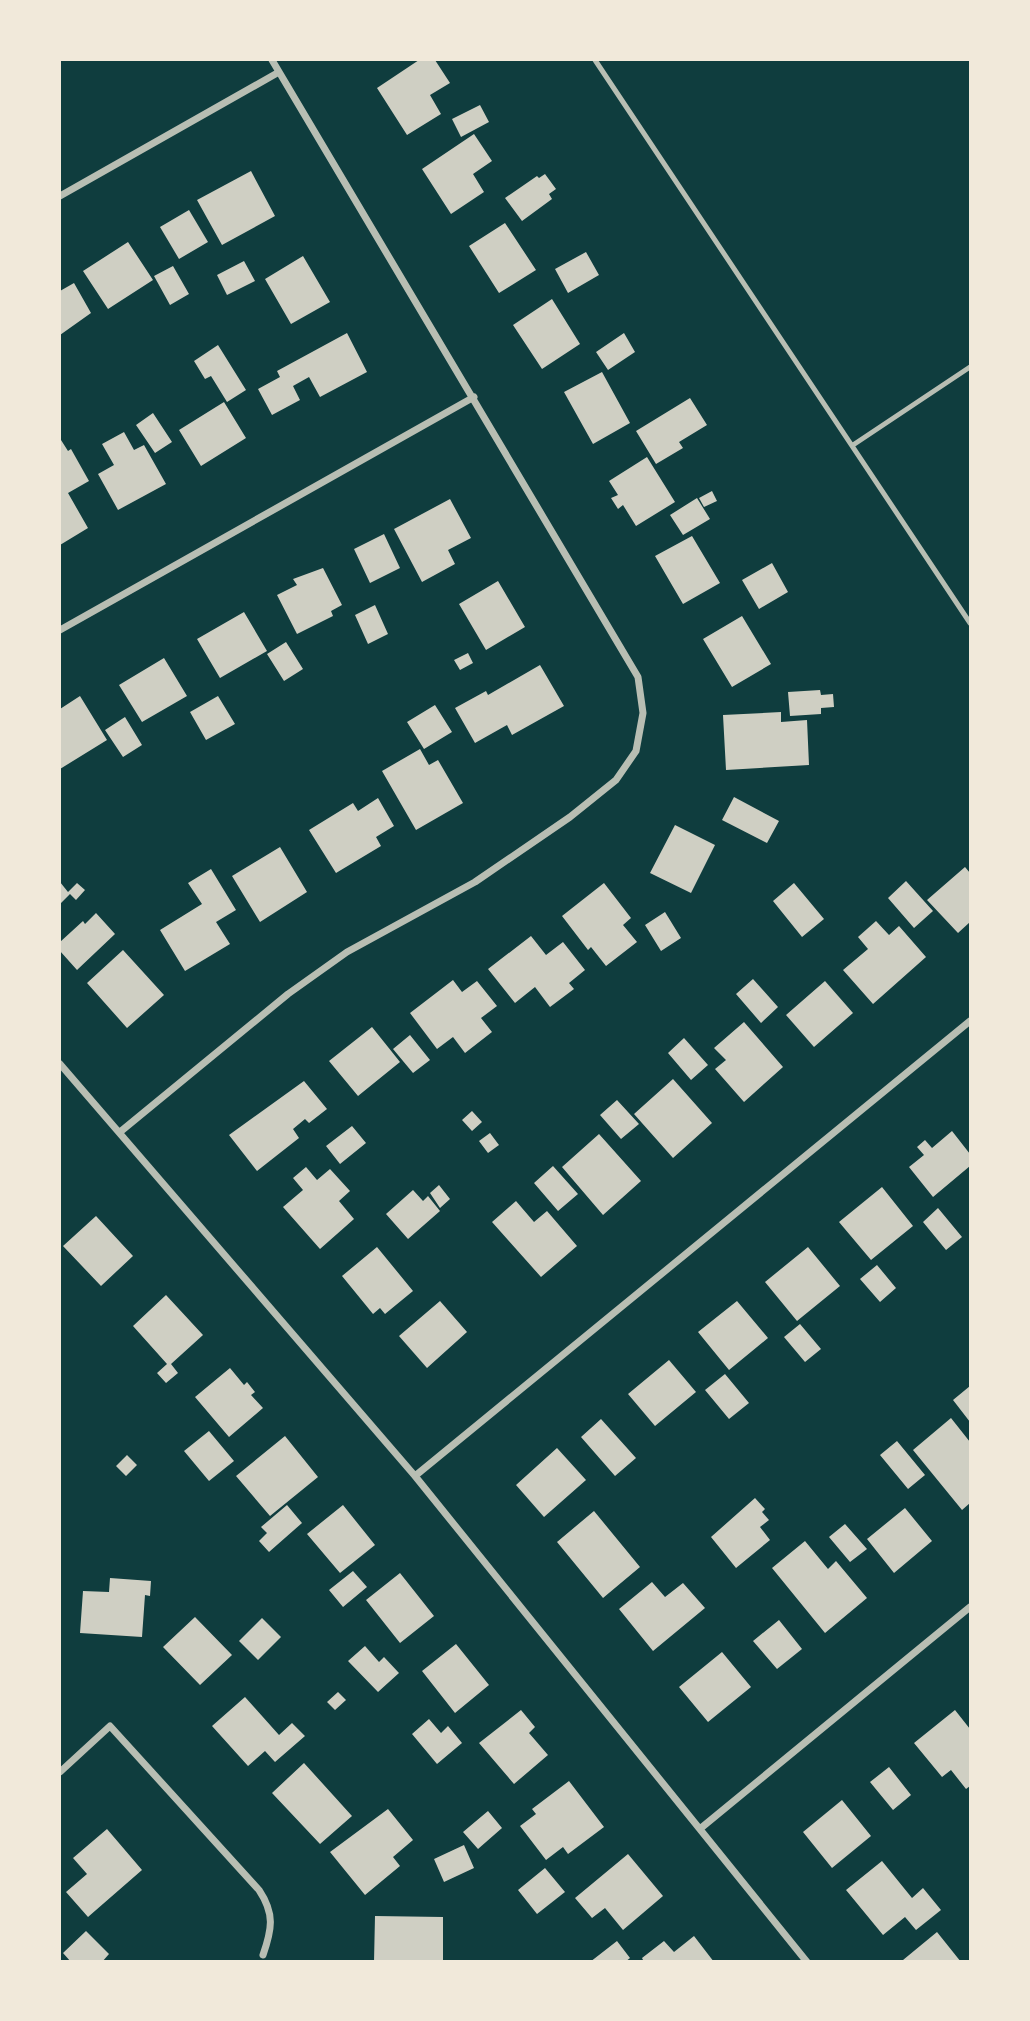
<svg xmlns="http://www.w3.org/2000/svg" width="1030" height="2021" font-family="Jost,sans-serif">
  <style>
    .building { fill: #cfcfc3 }
    .lines { fill: none; stroke-linecap: round; stroke-linejoin: round }
    .service { stroke: #b8beb3; stroke-width: 5 }
    .minor { stroke: #b8beb3; stroke-width: 7 }
  </style>
  <rect width="100%" height="100%" fill="#0f3d3e"/>
  <path class="building" d="M419 60H435L450 83 430 95 441 114 407 135 377 88Z
    M480 105 489 122 461 137 452 119Z
    M474 134 492 161 473 174 484 192 451 214 422 169Z
    M251 171 275 216 222 245 197 200Z
    M545 174 556 189 549 194 552 199 522 221 505 198 537 176 539 178Z
    M189 210 208 242 179 259 160 227Z
    M505 223 536 270 499 293 469 246Z
    M128 242 153 280 108 309 83 271Z
    M586 252 599 275 568 293 555 269Z
    M303 256 330 302 291 324 265 279Z
    M244 261 255 281 227 295 217 275Z
    M173 266 189 294 170 305 154 276Z
    M74 283 91 313 60 335V291Z
    M552 299 580 344 542 369 513 325Z
    M347 333 367 372 320 397 309 377 293 386 300 400 272 415 258 389 280 377 277 371Z
    M624 333 635 352 608 370 596 352Z
    M218 345 246 390 227 402 211 376 205 379 194 361Z
    M602 372 630 423 593 444 564 392Z
    M690 398 707 425 679 442 683 448 656 464 636 431Z
    M224 402 246 438 201 466 179 430Z
    M153 413 172 442 155 453 136 425Z
    M124 432 134 450 144 445 166 484 118 510 98 474 114 465 102 444Z
    M61 440 68 451 71 449 89 481 68 493 88 528 60 545Z
    M647 457 675 502 636 526 623 505 618 509 611 498 618 495 609 481Z
    M712 491 717 501 704 507 699 498Z
    M697 498 710 519 683 535 670 515Z
    M450 499 471 538 448 550 455 564 422 582 394 529Z
    M384 534 400 568 370 583 354 549Z
    M692 536 720 583 683 604 655 556Z
    M772 563 788 592 759 609 742 580Z
    M323 568 342 605 331 611 333 616 297 634 277 595 297 585 293 579Z
    M498 581 525 627 486 650 459 604Z
    M375 605 388 634 368 644 355 615Z
    M244 612 267 651 220 678 197 639Z
    M742 616 771 664 732 687 703 639Z
    M286 642 303 669 284 681 267 654Z
    M468 653 473 663 460 670 454 660Z
    M164 658 187 696 142 722 119 685Z
    M540 665 564 706 512 735 507 725 475 743 455 708 486 691 488 695Z
    M820 690 821 695 833 694 834 707 821 708V714L790 716 788 692Z
    M80 696 107 740 60 769V709Z
    M218 696 235 724 206 740 190 712Z
    M435 705 452 732 424 749 407 722Z
    M781 712V722L807 720 809 765 726 770 723 715Z
    M125 717 142 745 123 757 105 730Z
    M420 749 429 765 438 760 463 803 416 830 382 771Z
    M734 797 779 821 767 843 722 820Z
    M378 798 394 826 376 837 381 846 336 873 309 830 353 803 358 811Z
    M675 825 715 845 691 893 650 873Z
    M280 847 307 892 260 922 232 876Z
    M965 867 970 873V922L958 933 927 900Z
    M211 869 236 910 216 922 230 944 185 971 160 930 202 904 188 883Z
    M906 881 933 911 914 928 888 898Z
    M60 882 68 892 77 883 85 890 76 900 70 894 60 904Z
    M604 883 631 918 623 925 637 942 606 966 591 947 588 950 562 916Z
    M794 883 824 919 802 937 773 901Z
    M665 912 681 938 661 951 645 925Z
    M96 913 115 934 77 970 60 951V942L83 921 85 924Z
    M876 921 889 935 899 926 926 957 873 1004 843 970 868 949 858 937Z
    M531 936 546 955 563 942 585 970 569 983 574 989 550 1007 535 987 515 1003 488 969Z
    M123 950 164 995 127 1028 87 983Z
    M753 979 778 1007 761 1023 736 994Z
    M453 980 462 992 477 981 497 1006 481 1018 492 1032 465 1053 453 1037 437 1049 410 1013Z
    M825 981 853 1013 814 1047 786 1015Z
    M744 1022 783 1067 744 1102 715 1069 726 1060 714 1048Z
    M372 1027 400 1062 358 1096 329 1061Z
    M410 1035 430 1060 413 1073 393 1049Z
    M684 1038 708 1065 691 1080 668 1053Z
    M673 1079 712 1123 673 1158 634 1114Z
    M304 1081 327 1109 309 1123 305 1119 293 1129 299 1138 257 1171 229 1135Z
    M617 1100 639 1124 621 1139 600 1115Z
    M472 1111 482 1122 472 1131 462 1120Z
    M352 1126 366 1143 340 1164 326 1146Z
    M952 1131 970 1154V1166L933 1197 909 1167 924 1155 917 1147 925 1140 932 1148Z
    M490 1133 499 1145 488 1153 479 1141Z
    M599 1134 641 1181 603 1215 562 1167Z
    M553 1166 578 1194 558 1211 534 1183Z
    M306 1167 317 1180 330 1169 350 1191 339 1201 354 1219 320 1249 283 1207 303 1190 293 1178Z
    M439 1185 450 1199 440 1208 430 1193Z
    M882 1187 913 1226 871 1260 839 1222Z
    M413 1190 423 1201 428 1196 440 1211 408 1239 386 1214Z
    M516 1201 534 1222 547 1211 577 1246 541 1277 492 1222Z
    M938 1208 962 1237 946 1250 923 1222Z
    M96 1216 133 1256 101 1286 63 1246Z
    M377 1247 413 1291 385 1314 380 1308 373 1314 342 1276Z
    M808 1247 840 1286 797 1321 765 1282Z
    M877 1265 896 1288 880 1302 860 1279Z
    M166 1295 203 1335 171 1364 178 1373 166 1383 157 1373 167 1364 133 1326Z
    M440 1301 467 1332 427 1368 399 1336Z
    M737 1301 768 1338 729 1370 698 1332Z
    M800 1324 821 1349 805 1362 784 1337Z
    M669 1360 696 1392 655 1426 628 1394Z
    M230 1368 244 1385 247 1382 255 1392 251 1395 263 1408 229 1437 195 1397Z
    M725 1374 749 1403 729 1419 705 1390Z
    M970 1386V1422L953 1400Z
    M951 1418 970 1442V1503L962 1510 913 1450Z
    M601 1419 636 1458 615 1476 581 1437Z
    M209 1431 234 1461 209 1481 184 1451Z
    M285 1436 318 1477 270 1516 236 1476Z
    M897 1441 925 1475 908 1489 880 1455Z
    M557 1448 586 1480 544 1517 516 1485Z
    M127 1455 137 1465 126 1476 116 1466Z
    M755 1498 765 1509 762 1512 769 1520 760 1527 770 1540 736 1568 711 1537Z
    M287 1505 302 1523 269 1552 259 1541 267 1533 261 1527Z
    M343 1505 375 1545 340 1573 307 1534Z
    M905 1508 932 1541 894 1573 867 1539Z
    M594 1511 640 1567 603 1598 557 1542Z
    M845 1524 867 1549 850 1562 829 1537Z
    M805 1541 828 1569 836 1561 867 1598 825 1633 772 1568Z
    M353 1571 367 1587 343 1607 329 1590Z
    M400 1573 434 1616 400 1643 366 1600Z
    M110 1578 151 1581 150 1596 145 1595 142 1637 80 1633 83 1591 109 1592Z
    M652 1582 665 1597 683 1583 705 1608 653 1651 619 1609Z
    M195 1617 232 1655 200 1685 163 1647Z
    M262 1618 281 1637 258 1660 239 1641Z
    M779 1620 802 1649 777 1669 753 1641Z
    M456 1644 489 1685 455 1713 422 1671Z
    M365 1646 379 1662 384 1657 399 1673 378 1692 348 1661Z
    M722 1652 751 1687 708 1722 679 1687Z
    M338 1692 346 1700 335 1710 327 1702Z
    M245 1697 279 1735 292 1723 305 1736 275 1762 265 1751 248 1766 212 1726Z
    M521 1710 535 1727 529 1733 548 1755 514 1784 479 1743Z
    M955 1710 970 1729V1786L966 1789 951 1770 942 1777 914 1743Z
    M429 1719 441 1733 448 1726 462 1743 437 1764 412 1734Z
    M304 1763 352 1816 320 1844 272 1793Z
    M889 1767 911 1795 893 1810 870 1782Z
    M569 1781 604 1827 568 1854 563 1847 546 1860 520 1826 536 1814 532 1809Z
    M842 1800 871 1836 832 1868 803 1832Z
    M388 1809 413 1840 393 1857 400 1866 365 1895 330 1852Z
    M488 1811 502 1828 478 1849 463 1832Z
    M107 1829 142 1870 88 1917 66 1892 87 1874 73 1858Z
    M464 1845 474 1868 444 1882 434 1859Z
    M628 1854 663 1896 623 1930 605 1908 592 1918 575 1898Z
    M882 1861 912 1898 923 1888 941 1910 916 1930 905 1917 883 1935 846 1890Z
    M545 1868 565 1892 537 1914 518 1890Z
    M375 1916 443 1917V1962H374Z
    M86 1931 109 1954 102 1962H71L63 1953Z
    M937 1932 961 1962H905L903 1960Z
    M694 1936 714 1962H644L642 1958 664 1941 674 1952Z
    M617 1941 630 1958 625 1962H590Z"/>
  <g class="lines">
    <path class="service" d="M595 60 970 623
      M853 445 970 367"/>
    <path class="minor" d="M60 196 279 72
      M60 630 474 397
      M60 1064 415 1476 807 1962
      M120 1132 288 994 347 952 475 882 570 817 616 780 636 751 643 713 638 677 272 60
      M415 1476 970 1021
      M60 1772 110 1726 259 1890C275 1914 272 1929 263 1955
      M701 1828 970 1607"/>
  </g>
  <rect width="1030" height="2021" fill="none" stroke="#f1e9da" stroke-width="122"/>
</svg>
